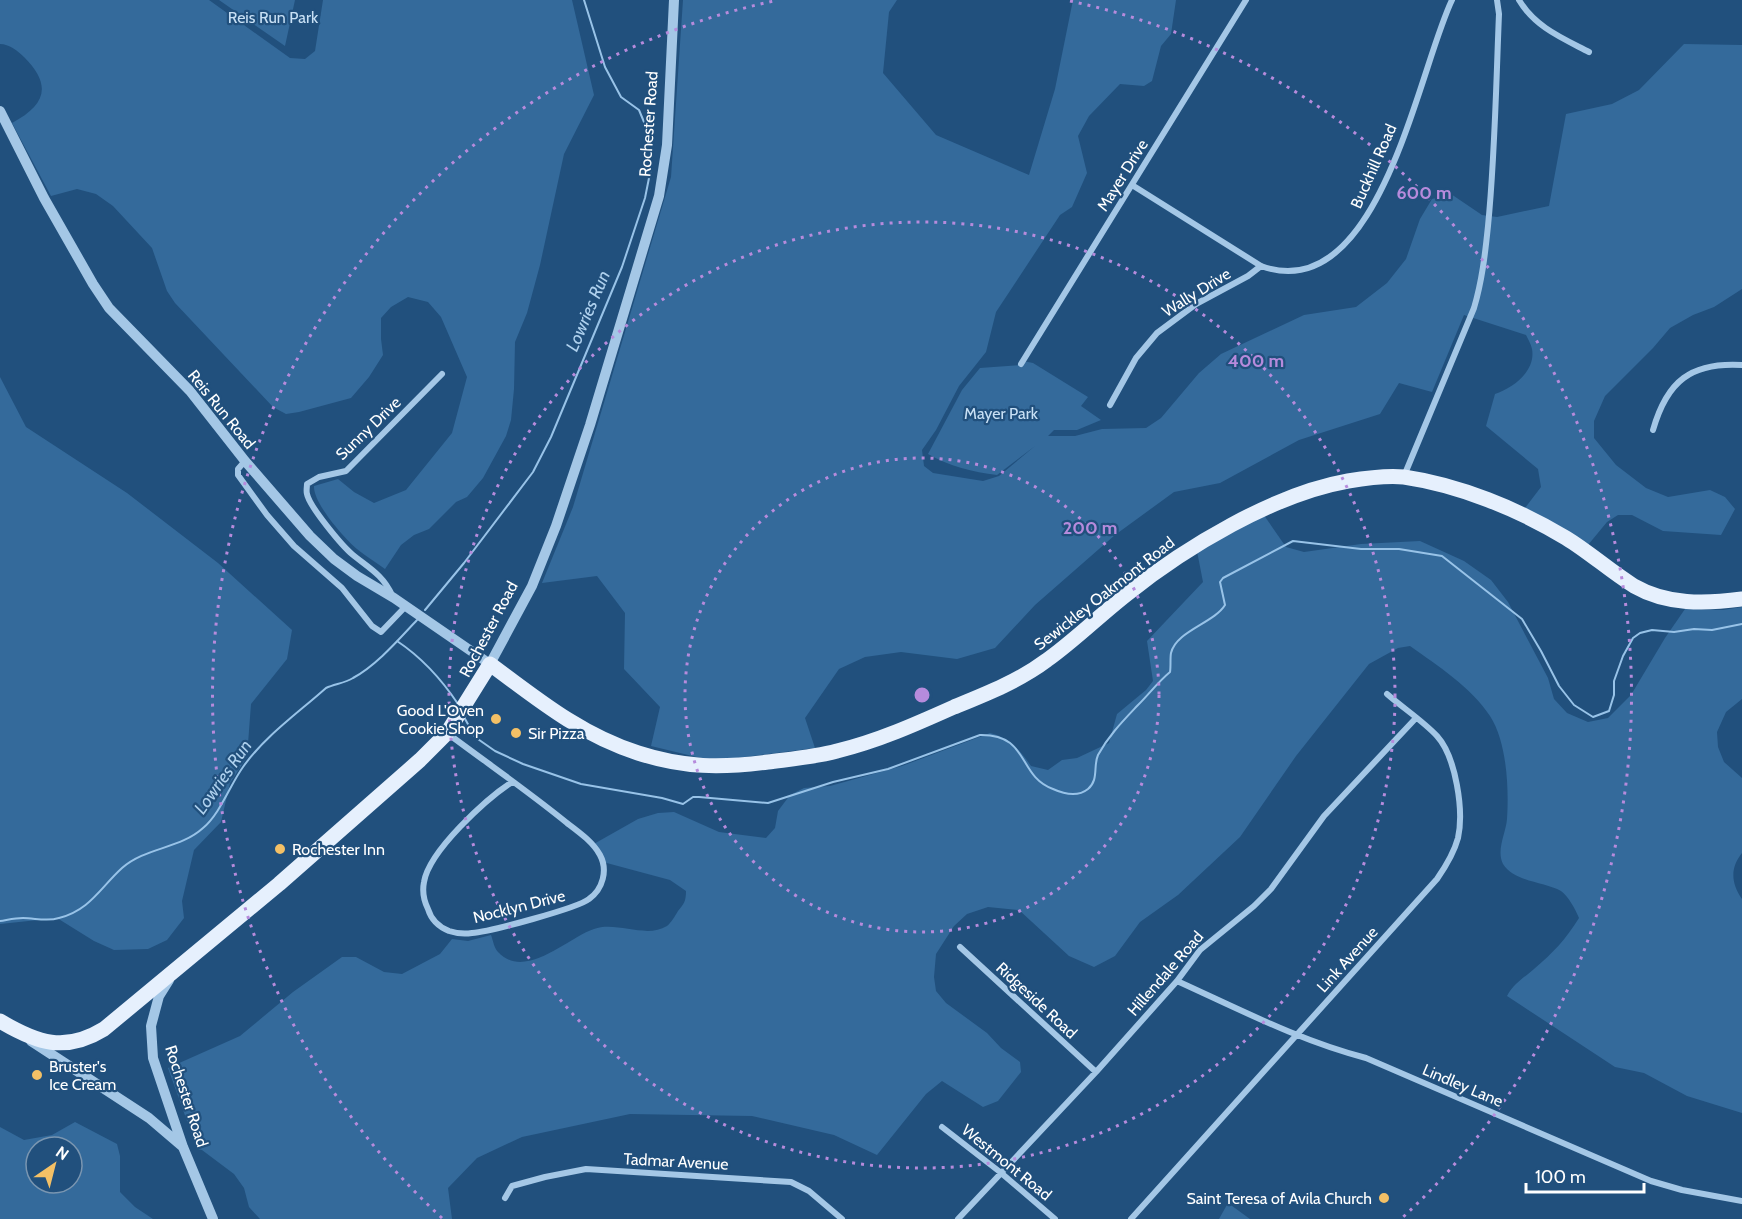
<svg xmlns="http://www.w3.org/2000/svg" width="1742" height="1219" font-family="Cabin,sans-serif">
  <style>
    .green { fill: #346a9b; fill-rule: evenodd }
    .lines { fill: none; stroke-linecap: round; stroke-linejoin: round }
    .stream { stroke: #98c3e8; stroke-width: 2 }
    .minor { stroke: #a4c7e6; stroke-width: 6 }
    .tertiary { stroke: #a4c7e6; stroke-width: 10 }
    .primary { stroke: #e6f0fd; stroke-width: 15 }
    .ring { fill: none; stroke: #b68bdc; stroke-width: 3; stroke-dasharray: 3 6 }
    .poi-dot { fill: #f3c066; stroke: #21507d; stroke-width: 2 }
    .labels { text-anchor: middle; stroke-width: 4.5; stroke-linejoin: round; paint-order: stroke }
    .park-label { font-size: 16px; fill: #c8e0f5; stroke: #21507d }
    .street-label { font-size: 16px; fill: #fff; stroke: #21507d }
    .poi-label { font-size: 16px; fill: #fff; stroke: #21507d; text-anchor: start }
    .water-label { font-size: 18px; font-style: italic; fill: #afd1ee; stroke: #21507d }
    .centre { fill: #b68bdc; stroke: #21507d; stroke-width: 3 }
    .ring-label { font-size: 18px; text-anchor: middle; font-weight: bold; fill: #b68bdc; stroke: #21507d; stroke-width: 4.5; stroke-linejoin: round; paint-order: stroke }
  </style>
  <rect width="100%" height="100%" fill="#21507d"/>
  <path class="green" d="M0 0H209L290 58 305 59 315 51 323 0H572L594 95 564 154 540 265 527 313 515 342 514 389 511 420 506 436 483 478 467 497 456 502 429 529 414 535 401 545 385 569C376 562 365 556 357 549 344 538 313 503 314 486L338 479 354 492 374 503 406 490 452 433 467 377 441 317 428 302 408 297 391 307 381 318V339L383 355 369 377 351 398 299 412 286 414 273 407 175 303 167 291 152 248 113 206 96 194 77 189 51 196 12 123C45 105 53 86 24 57 18 51 9 44 0 44Z
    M220 0H295L285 46 219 0Z
    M683 0H897L889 12 883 73 936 135 1029 175 1055 89 1073 0H1176L1171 34 1161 46 1152 81 1144 86 1120 84 1089 116 1078 136 1087 173 1072 207 1060 215 996 312 986 352 959 386 936 430 922 450 924 466 933 473 983 481 999 476 1035 446 997 475C973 472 949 466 928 454L962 390 980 368 1021 365 1023 361 1033 363 1088 397 1081 406 1101 420 1077 430H1054L1048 436H1075L1102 429 1146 428 1161 418 1199 373 1221 354 1304 315 1356 307 1387 283 1406 259 1420 219 1432 199 1451 194 1482 215 1497 217 1549 206 1566 114 1612 104 1639 90 1684 44 1742 45V289L1714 307 1693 315 1670 328 1653 348 1605 396 1594 421V438L1616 465 1646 488 1668 497 1710 490 1725 497 1735 509 1721 535 1663 531 1632 515H1618L1607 522 1588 545 1525 508 1541 487 1538 469 1486 426 1495 394C1513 388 1536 371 1532 349 1531 344 1528 339 1526 335L1464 315 1432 392 1399 383 1380 414 1299 440 1220 483 1174 492 1115 535 1035 605 995 648 957 659 901 652 865 657 839 669 805 718 815 748 713 761 651 746 660 707 624 669 625 613 597 576 542 583 573 507 671 177Z
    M0 377 26 427 127 493 218 563 292 630 287 659 251 704 247 757 230 783 221 822 194 850 182 901 184 918 167 940 148 949 114 950 94 941 57 918 0 924Z
    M1261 511 1286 547 1304 552 1361 544 1420 541 1464 561 1491 580 1508 602 1548 678 1554 699 1567 713 1588 722 1608 718 1631 695 1665 638 1685 609 1723 610 1742 607V699L1726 712 1717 732 1718 747 1724 762 1742 778V853C1730 868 1731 883 1742 899V1113L1687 1096 1644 1073 1615 1067 1507 996C1514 983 1524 978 1534 969 1553 953 1566 939 1579 918 1575 909 1569 897 1561 891 1545 882 1514 882 1503 864 1496 850 1506 833 1507 819 1509 789 1507 742 1490 716 1471 687 1438 666 1410 646L1398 648 1369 664 1296 756 1240 837 1178 895 1140 922 1115 956 1094 967 1069 956 1019 910 988 907 967 914 954 926 936 954 934 977 936 991 946 1003 987 1033 1001 1048 1020 1062 1021 1072 998 1101 983 1107 942 1081 926 1094 877 1155 834 1135 752 1116 630 1114 522 1137 477 1158 448 1188 452 1219H260L249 1207 244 1188 234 1174 202 1150 197 1149 168 1068 240 1036 293 992 342 957H356L384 972 402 974 440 954 452 939 468 941 491 935C493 940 494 948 498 952 525 981 567 938 594 929 617 921 646 939 667 926 671 923 675 916 678 911 684 904 686 901 686 891L670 880 603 862 592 845 638 819 658 813 674 812 719 832 766 838 775 828 778 811 790 795 804 788 830 786 902 766 990 733C1010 738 1019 749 1031 766L1048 770 1062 760 1077 758 1109 743 1117 714 1146 690 1153 681 1147 641 1203 582 1196 546Z
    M75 1122 117 1144 120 1156V1192L135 1207 153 1219H0V1127L24 1140 52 1135ZM36 1147H72V1183H36Z
    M1228 1203 1250 1219H1219Z"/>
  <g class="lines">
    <path class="stream" d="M425 610 464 563 533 472 551 437 622 267 645 198 651 168 649 134 639 110 621 97 605 67 584 0
      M397 641C421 657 442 680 458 704
      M464 717 475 737 495 751 523 764 581 784 662 798 683 804 693 797H699L768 803 833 782 888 769 980 735C1030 734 1017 776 1053 789 1064 794 1078 797 1088 789 1099 780 1093 766 1098 755 1109 735 1123 721 1138 705 1149 694 1158 682 1170 672 1171 666 1170 658 1171 653 1176 631 1214 623 1225 605L1220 582 1223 578 1293 541 1361 549H1399L1442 556 1522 619 1541 651 1559 686 1574 705 1593 717 1609 711 1614 695V681L1623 656 1633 638 1640 633 1652 630 1674 632 1694 629 1712 630 1742 624
      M0 921C7 920 15 918 23 918 35 918 47 922 59 918 90 910 100 888 122 868 146 847 180 849 203 828 220 814 230 785 243 767 265 736 298 713 326 688 335 684 345 683 353 678 377 665 399 639 417 620"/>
    <path class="minor" d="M1519 0C1535 27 1562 38 1589 52
      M1132 185 1261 266C1379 309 1418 70 1452 0
      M1021 364 1246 0
      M1110 405 1136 358 1157 333 1196 304 1248 276 1261 266
      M1653 430C1667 381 1691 362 1742 365
      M245 461 238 469V475L267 515 294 546 342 588 372 626 381 632 406 606
      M1404 476 1474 308C1482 281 1485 255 1488 226 1495 156 1496 85 1499 14L1497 0
      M392 595C383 575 369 568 353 555 342 546 309 506 307 494 306 491 307 487 307 484L319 477 346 471 442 374
      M447 733C487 763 529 792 567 823 579 832 593 842 600 855 608 870 603 889 589 899 578 908 489 932 472 933 465 934 455 933 449 931 439 927 431 919 428 909 424 901 422 892 424 882 429 851 486 799 512 782
      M960 947 1096 1072
      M1177 981C1239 1009 1300 1041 1366 1058L1651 1181 1682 1190 1742 1201
      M942 1127 1000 1172 1055 1219
      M505 1198 512 1186 545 1177 586 1169 791 1182 809 1191 842 1219
      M958 1219 1096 1072 1177 981 1200 950 1254 906 1271 889 1324 816 1416 718
      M1131 1219 1437 879C1446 866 1454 853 1458 838 1464 811 1456 757 1437 736 1423 721 1403 708 1387 694"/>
    <path class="tertiary" d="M0 111 44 198 93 284 109 308 190 391 245 461 310 536 334 559 357 576 394 598 490 664 532 586 556 526 590 425 659 196 667 145 674 0
      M169 980 159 996 151 1026 153 1058 183 1147 213 1219
      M31 1041 149 1118 183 1147"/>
    <path class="primary" d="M0 1021C37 1043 65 1053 104 1029L279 884 420 760 447 733 490 664C537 699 581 735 638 753 684 768 721 768 768 762 791 759 815 757 837 751 878 741 916 724 954 707 986 694 1019 681 1047 660 1075 640 1100 615 1127 594 1186 547 1274 494 1348 481 1366 478 1386 475 1404 477 1459 485 1518 509 1566 538 1589 552 1610 571 1634 586 1667 605 1705 604 1742 599"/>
  </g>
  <g class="ring">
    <circle cx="922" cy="695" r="237"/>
    <circle cx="922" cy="695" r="473"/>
    <path d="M442 1218A710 710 0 0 1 774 1M1070 1A710 710 0 0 1 1402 1218"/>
  </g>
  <g class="poi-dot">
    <circle cx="496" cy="719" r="6"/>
    <circle cx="516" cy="733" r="6"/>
    <circle cx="280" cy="849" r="6"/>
    <circle cx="37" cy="1075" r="6"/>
    <circle cx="1384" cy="1198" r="6"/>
  </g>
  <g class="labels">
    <g class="park-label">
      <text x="273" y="23">Reis Run Park</text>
      <text x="1001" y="419">Mayer Park</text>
    </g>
    <g class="street-label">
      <text transform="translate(648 124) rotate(-86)" y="6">Rochester Road</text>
      <text transform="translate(1373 166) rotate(-66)" y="6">Buckhill Road</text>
      <text transform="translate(1122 175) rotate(-58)" y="6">Mayer Drive</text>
      <text transform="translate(1196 292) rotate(-32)" y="6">Wally Drive</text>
      <text transform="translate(222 409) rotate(51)" y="6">Reis Run Road</text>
      <text transform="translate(368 428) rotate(-44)" y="6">Sunny Drive</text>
      <text transform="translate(1104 593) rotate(-38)" y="6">Sewickley Oakmont Road</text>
      <text transform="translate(488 629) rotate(-62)" y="6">Rochester Road</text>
      <text transform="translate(519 906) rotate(-14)" y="6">Nocklyn Drive</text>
      <text transform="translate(1347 959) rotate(-48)" y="6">Link Avenue</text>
      <text transform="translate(1165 973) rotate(-49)" y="6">Hillendale Road</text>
      <text transform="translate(1037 1000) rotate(43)" y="6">Ridgeside Road</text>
      <text transform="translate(1463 1085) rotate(23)" y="6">Lindley Lane</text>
      <text transform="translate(187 1096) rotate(72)" y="6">Rochester Road</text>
      <text transform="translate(676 1161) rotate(3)" y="6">Tadmar Avenue</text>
      <text transform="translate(1007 1162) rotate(39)" y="6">Westmont Road</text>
    </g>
    <g class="poi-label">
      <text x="484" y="716" text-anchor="end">Good L'Oven<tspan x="484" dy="18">Cookie Shop</tspan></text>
      <text x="528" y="739">Sir Pizza</text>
      <text x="292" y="855">Rochester Inn</text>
      <text x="49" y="1072">Bruster's<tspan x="49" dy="18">Ice Cream</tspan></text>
      <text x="1372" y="1204" text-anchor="end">Saint Teresa of Avila Church</text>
    </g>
    <g class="water-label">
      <text transform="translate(588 311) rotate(-67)" y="6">Lowries Run</text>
      <text transform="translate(223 777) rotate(-55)" y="6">Lowries Run</text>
    </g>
  </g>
  <circle cx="922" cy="695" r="9" class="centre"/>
  <g class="ring-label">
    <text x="1424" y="199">600 m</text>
    <text x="1256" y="367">400 m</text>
    <text x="1090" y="534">200 m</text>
  </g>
  <g transform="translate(54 1165) rotate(35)"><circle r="28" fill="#21507d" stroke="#7a96b1" stroke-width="1.5"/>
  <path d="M0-4.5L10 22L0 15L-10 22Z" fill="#f3c066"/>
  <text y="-9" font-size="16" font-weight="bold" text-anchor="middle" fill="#ffffff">N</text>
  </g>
  <path d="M1526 1183v9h118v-9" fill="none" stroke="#ffffff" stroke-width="3"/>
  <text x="1535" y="1183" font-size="18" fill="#ffffff" stroke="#21507d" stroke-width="4.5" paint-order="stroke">100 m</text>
</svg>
